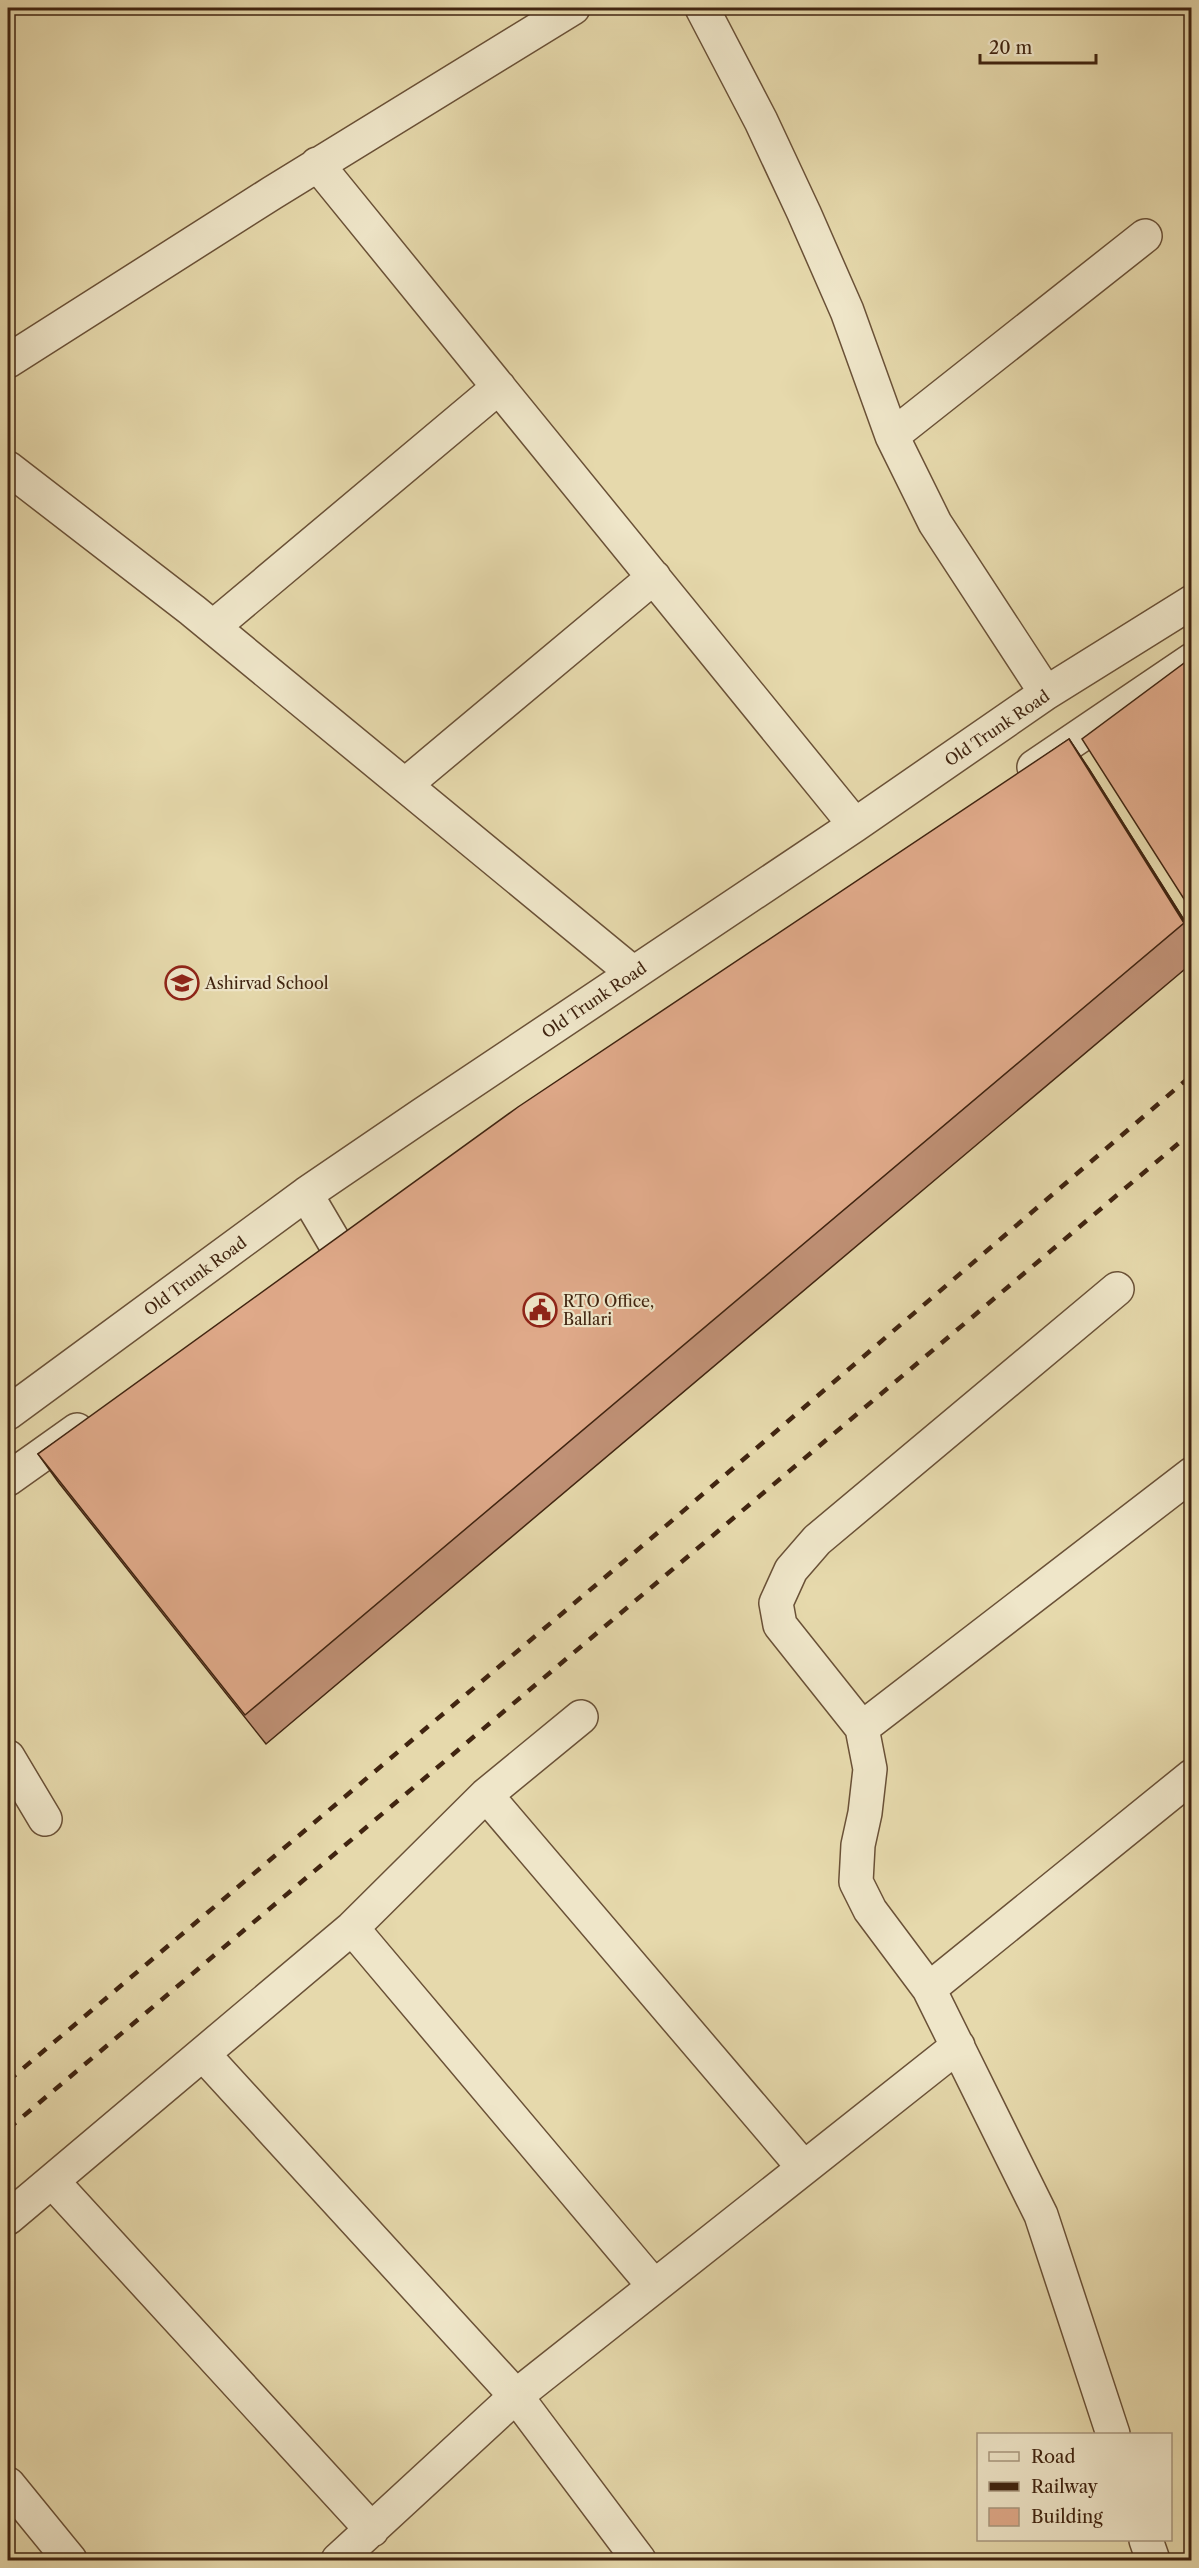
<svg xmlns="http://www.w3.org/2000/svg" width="1199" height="2568" font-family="'Libre Caslon Text',serif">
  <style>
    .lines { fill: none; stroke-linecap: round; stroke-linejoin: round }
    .minor-casing { stroke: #6a5137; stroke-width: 36 }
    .minor { stroke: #efe6c9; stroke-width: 33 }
    .rail { stroke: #402410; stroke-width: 4.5; stroke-dasharray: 10 10; stroke-linecap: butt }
    .wall { fill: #c09176; stroke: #402410; stroke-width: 1.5 }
    .shaded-wall { fill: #9c7660; stroke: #402410; stroke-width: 1.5 }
    .building { fill: #dfa989; stroke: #402410; stroke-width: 1.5 }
    .labels { text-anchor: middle; stroke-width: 4.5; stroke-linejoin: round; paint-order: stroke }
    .street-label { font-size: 16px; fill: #402410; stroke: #efe6c9 }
    .poi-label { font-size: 16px; fill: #402410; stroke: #efe6c9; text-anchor: start }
  </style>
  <rect width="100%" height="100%" fill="#e6d9ac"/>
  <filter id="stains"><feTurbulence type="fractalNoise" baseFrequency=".00333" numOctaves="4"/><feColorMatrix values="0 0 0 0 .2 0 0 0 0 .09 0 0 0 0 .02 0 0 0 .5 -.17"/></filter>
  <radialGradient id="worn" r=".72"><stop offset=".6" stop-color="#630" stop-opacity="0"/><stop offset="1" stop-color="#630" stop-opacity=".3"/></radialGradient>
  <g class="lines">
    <defs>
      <path id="minor" d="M702 8 761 121 804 213 847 311 892 436 935 523 1046 693
        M317 164 855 825
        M8 361 272 193 573 8
        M892 436 1145 236
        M8 468 192 610 633 973
        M213 627 499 387
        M1034 767 1192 660
        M405 785 654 577
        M306 1194 336 1245
        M8 1413 306 1194 422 1115 855 825 1046 693 1192 602
        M8 1479 77 1430
        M862 1728 1192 1474
        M8 1757 45 1819
        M486 1795 804 2168
        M352 1928 654 2286
        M929 1989 1192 1776
        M203 2054 516 2396 639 2560
        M52 2181 372 2530
        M8 2218 352 1928 486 1795 581 1717
        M1113 2434 1041 2215 929 1989 870 1910 856 1882 858 1845 865 1813 870 1769 862 1728 780 1625 776 1603 791 1570 817 1540 1117 1289
        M8 2484 70 2560
        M1146 2540 1153 2560
        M338 2560 516 2396 958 2046"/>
    </defs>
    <use href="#minor" class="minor-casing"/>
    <use href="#minor" class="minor"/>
    <path class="rail" d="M8 2081 661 1530 1192 1075
      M8 2129 1192 1132"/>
  </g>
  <path class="wall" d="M1069 739 1089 769 1191 931V964L266 1744 59 1483 38 1454Z"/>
  <path class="shaded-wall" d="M1069 739 1089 769 1191 931V933Z"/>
  <path class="building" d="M1191 658V910L1082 739Z
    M1069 739 1184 923 245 1715 38 1454 518 1107Z"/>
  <defs>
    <symbol id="school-ring" viewBox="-11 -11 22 22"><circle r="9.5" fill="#efe6c9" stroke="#8f2418" stroke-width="1.5"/><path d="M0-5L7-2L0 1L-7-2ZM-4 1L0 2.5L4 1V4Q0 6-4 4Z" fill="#8f2418"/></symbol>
    <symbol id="civic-ring" viewBox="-11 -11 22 22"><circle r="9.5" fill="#efe6c9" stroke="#8f2418" stroke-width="1.5"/><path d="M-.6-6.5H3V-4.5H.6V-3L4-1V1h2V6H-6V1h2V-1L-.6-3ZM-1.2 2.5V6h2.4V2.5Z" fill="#8f2418"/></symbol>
  </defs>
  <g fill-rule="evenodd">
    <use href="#school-ring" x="163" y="964" width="38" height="38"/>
    <use href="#civic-ring" x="521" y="1291" width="38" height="38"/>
  </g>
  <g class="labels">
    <g class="street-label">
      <text transform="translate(997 728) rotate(-34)" y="6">Old Trunk Road</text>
      <text transform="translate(594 1000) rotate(-34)" y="6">Old Trunk Road</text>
      <text transform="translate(195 1276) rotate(-36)" y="6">Old Trunk Road</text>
    </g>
    <g class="poi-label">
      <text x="205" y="989">Ashirvad School</text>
      <text x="563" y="1307">RTO Office,<tspan x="563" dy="18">Ballari</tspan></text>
    </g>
  </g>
  <rect width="1199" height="2568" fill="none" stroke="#e6d9ac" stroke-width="30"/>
  <rect x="9" y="9" width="1181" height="2550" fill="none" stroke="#402410" stroke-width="3"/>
  <rect x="15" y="15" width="1169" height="2538" fill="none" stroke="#402410" stroke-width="1.5"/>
  <rect x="977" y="2433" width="195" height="108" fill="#efe6c9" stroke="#a9987f" stroke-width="1.5"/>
  <rect x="989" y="2452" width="30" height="9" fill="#efe6c9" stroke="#a9987f" stroke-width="1.5"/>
  <text x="1031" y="2463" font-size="18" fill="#402410">Road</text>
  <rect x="989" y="2482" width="30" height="9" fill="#402410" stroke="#a9987f" stroke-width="1.5"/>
  <text x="1031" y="2493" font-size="18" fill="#402410">Railway</text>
  <rect x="989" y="2508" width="30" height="18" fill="#dfa989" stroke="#a9987f" stroke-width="1.5"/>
  <text x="1031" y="2523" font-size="18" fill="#402410">Building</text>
  <path d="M980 54v9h116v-9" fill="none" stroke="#402410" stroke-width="3"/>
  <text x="989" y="54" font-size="18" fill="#402410" stroke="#efe6c9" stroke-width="4.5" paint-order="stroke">20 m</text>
  <rect width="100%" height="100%" filter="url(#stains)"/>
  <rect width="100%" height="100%" fill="url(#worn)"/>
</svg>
